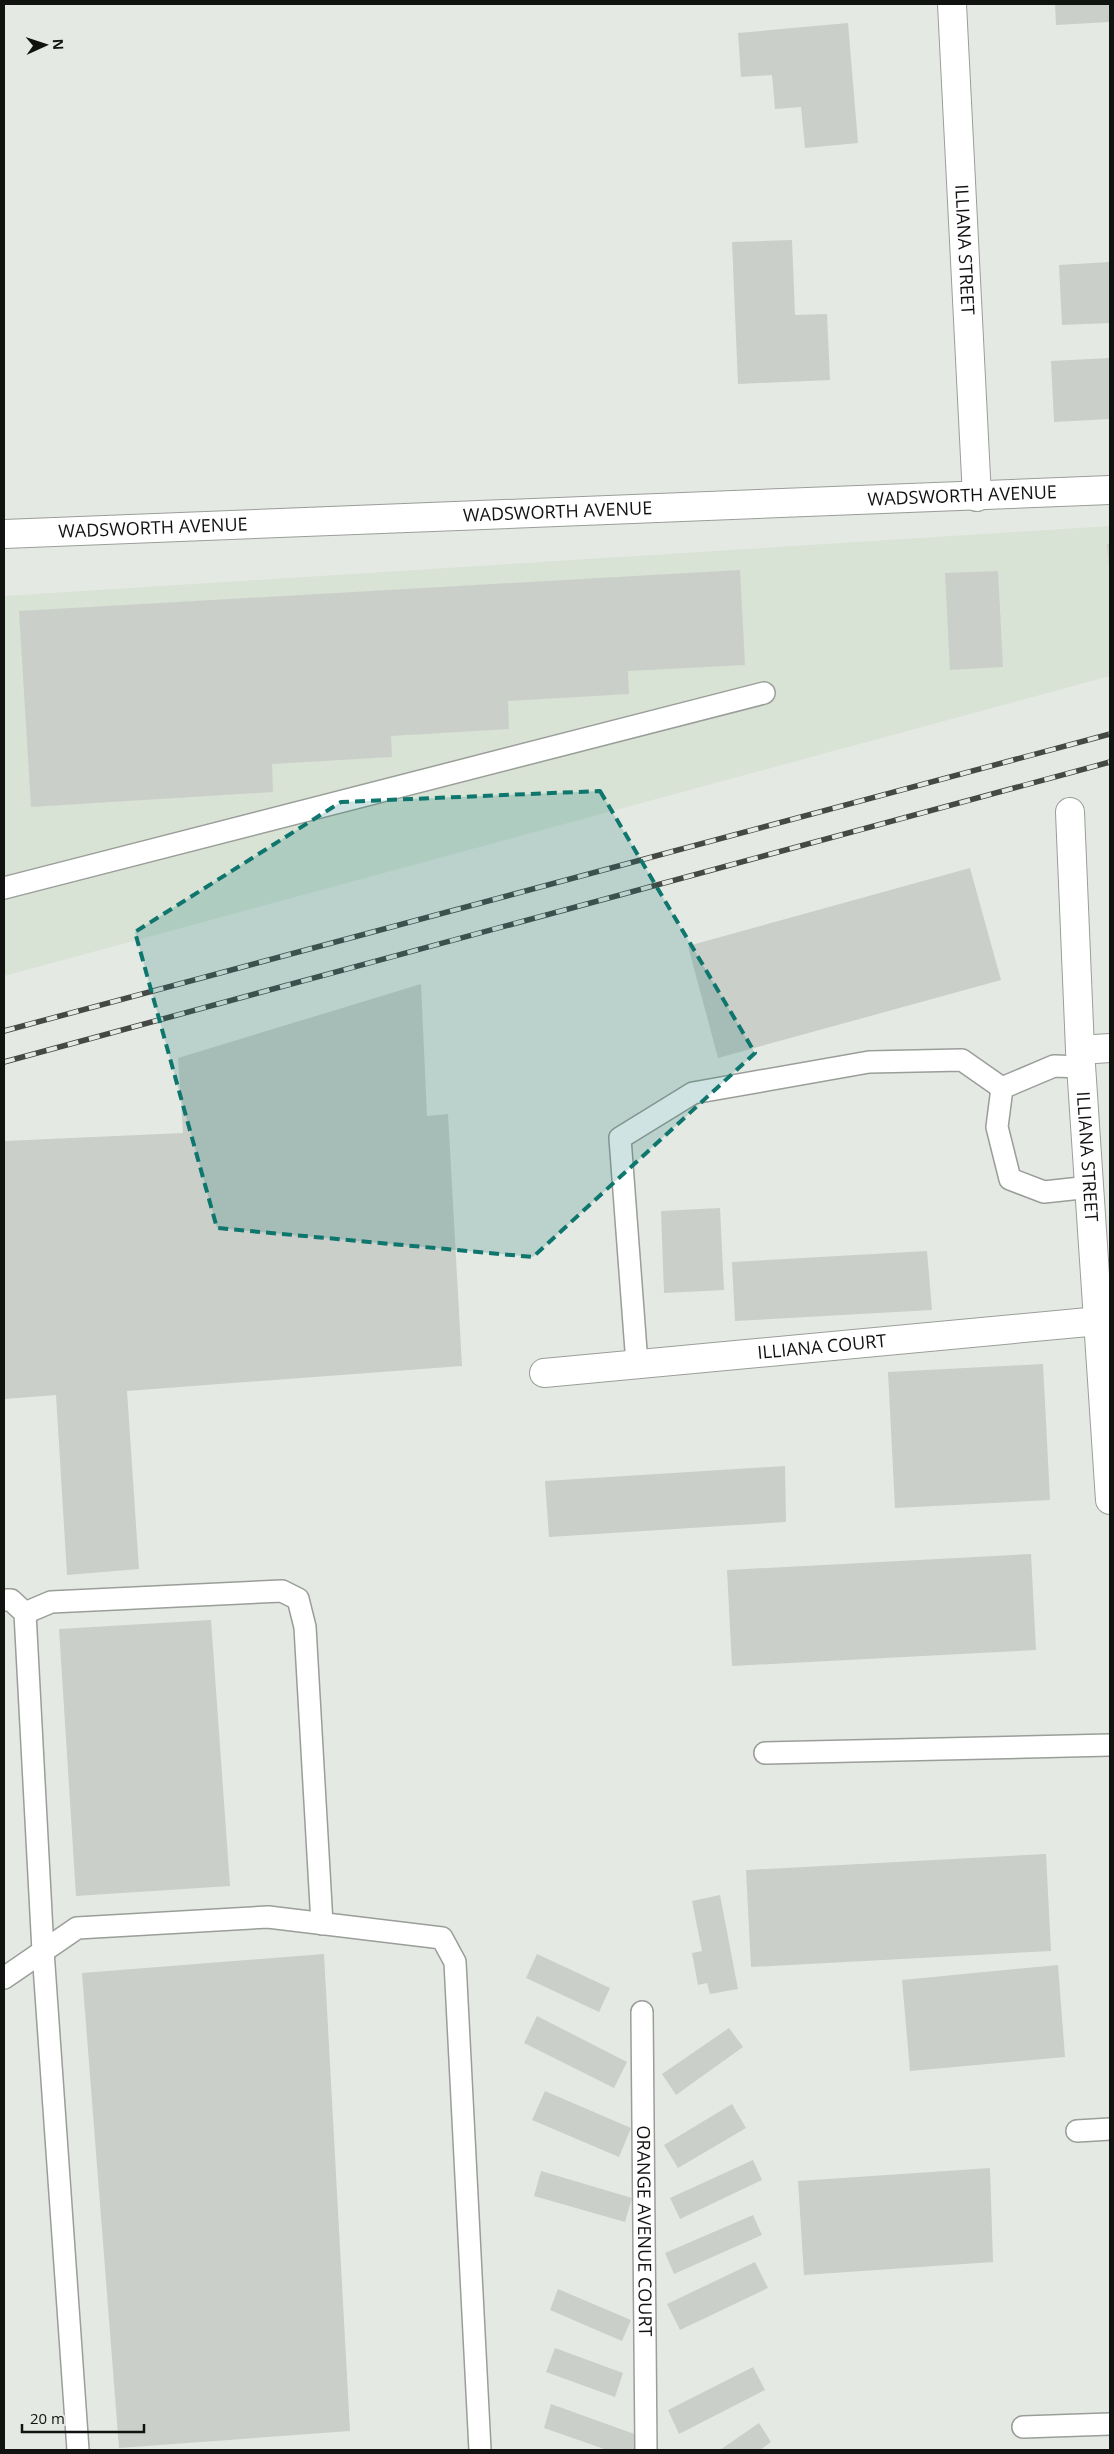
<svg xmlns="http://www.w3.org/2000/svg" width="1114" height="2454" font-family="'Open Sans',sans-serif">
  <style>
    .built { fill: #d8e2d5 }
    .building { fill: #cbcfc9 }
    .lines { fill: none; stroke-linecap: round; stroke-linejoin: round }
    .lane-casing { stroke: #9a9e99; stroke-width: 24 }
    .street-casing { stroke: #9a9e99; stroke-width: 30 }
    .lane { stroke: #fff; stroke-width: 21 }
    .street { stroke: #fff; stroke-width: 28 }
    .rail-casing { stroke: #464845; stroke-width: 5.5 }
    .rail { stroke: #e5e9e3; stroke-width: 4; stroke-dasharray: 11; stroke-linecap: butt }
    .marked { fill: #0f766e; fill-opacity: 0.2; stroke: #0f766e; stroke-width: 4; stroke-dasharray: 10 6; stroke-linejoin: round }
    .labels { text-anchor: middle; stroke-width: 4; stroke-linejoin: round; paint-order: stroke }
    .street-label { font-size: 18px; fill: #111311; stroke: #e5e9e3 }
  </style>
  <rect width="100%" height="100%" fill="#e5e9e3"/>
  <path class="built" d="M1110 526V676L4 976V596Z"/>
  <path class="building" d="M1055 4H1110V22L1056 25Z
    M848 23 858 143 805 148 801 107 775 109 772 75 741 77 738 33Z
    M792 240 795 315 827 314 830 380 738 384 732 242Z
    M1110 262V323L1062 325 1059 265Z
    M1110 358V419L1054 422 1051 361Z
    M1107 544H1110V566L1109 567Z
    M740 570 745 665 628 671 629 694 508 701 509 729 391 736 392 757 272 764 273 792 31 807 19 611Z
    M998 571 1003 667 950 670 945 573Z
    M970 868 1001 980 718 1058 688 946Z
    M421 984 427 1116 448 1114 462 1366 127 1391 139 1569 67 1575 56 1395 5 1399 4 1141 183 1133 178 1058Z
    M720 1208 724 1290 664 1293 661 1211Z
    M927 1251 932 1310 735 1321 732 1262Z
    M1043 1364 1050 1500 895 1508 888 1372Z
    M785 1466 786 1522 549 1537 545 1481Z
    M1031 1554 1036 1650 732 1666 727 1570Z
    M211 1620 230 1886 76 1896 59 1629Z
    M1046 1854 1051 1951 751 1967 746 1870Z
    M720 1895 738 1989 710 1994 707 1983 698 1985 692 1953 702 1951 692 1901Z
    M324 1954 350 2431 119 2448 82 1973Z
    M537 1954 610 1988 599 2012 526 1978Z
    M1058 1965 1065 2057 910 2071 902 1980Z
    M537 2016 627 2062 614 2088 524 2043Z
    M729 2028 743 2047 676 2095 662 2074Z
    M545 2091 631 2128 619 2157 532 2120Z
    M732 2104 746 2128 678 2168 664 2145Z
    M753 2160 762 2180 680 2219 670 2198Z
    M990 2168 993 2262 804 2275 798 2181Z
    M541 2171 632 2198 625 2222 534 2196Z
    M753 2215 762 2235 674 2274 665 2253Z
    M755 2262 768 2288 680 2330 667 2304Z
    M558 2289 631 2320 622 2341 550 2310Z
    M555 2348 623 2373 615 2397 546 2372Z
    M753 2367 765 2390 679 2434 668 2410Z
    M551 2404 640 2436 635 2450H607L544 2428Z
    M759 2423 771 2442 760 2450H720Z"/>
  <g class="lines">
    <defs>
      <g id="lane">
        <path d="M4 888 764 693"/>
        <path d="M1002 1088 997 1127 1010 1179 1044 1192 1090 1187"/>
        <path d="M1002 1088 1054 1066 1082 1067"/>
        <path d="M637 1364 620 1138 693 1093 869 1062 962 1060 1002 1088"/>
        <path d="M4 1600H11L25 1613 43 1951 78 2450"/>
        <path d="M25 1613 51 1602 282 1591 298 1599 305 1627 322 1924"/>
        <path d="M765 1753 1110 1745"/>
        <path d="M4 1978 77 1928 268 1917 442 1938 455 1962 480 2450"/>
        <path id="s1" d="M642 2012 646 2450"/>
        <path d="M1077 2131 1110 2129"/>
        <path d="M1023 2427 1110 2424"/>
      </g>
      <g id="street">
        <path id="s2" d="M952 4 977 497"/>
        <path id="s3" d="M4 534 1110 490"/>
        <path id="s4" d="M1070 812 1080 1050 1110 1500"/>
        <path d="M1080 1050 1110 1048"/>
        <path id="s5" d="M544 1373 1099 1321"/>
      </g>
    </defs>
    <use href="#lane" class="lane-casing"/>
    <use href="#street" class="street-casing"/>
    <use href="#lane" class="lane"/>
    <use href="#street" class="street"/>
    <defs>
      <path id="rail" d="M4 1031 1110 734
        M4 1062 1110 762"/>
    </defs>
    <use href="#rail" class="rail-casing"/>
    <use href="#rail" class="rail"/>
  </g>
  <path class="marked" d="M600 791 755 1053 533 1257 217 1228 135 932 341 802Z"/>
  <g class="labels">
    <g class="street-label">
      <text dy="6" stroke="none"><textPath href="#s2" startOffset="246">ILLIANA STREET</textPath></text>
      <text dy="6" stroke="none"><textPath href="#s3" startOffset="959">WADSWORTH AVENUE</textPath></text>
      <text dy="6" stroke="none"><textPath href="#s3" startOffset="554">WADSWORTH AVENUE</textPath></text>
      <text dy="6" stroke="none"><textPath href="#s3" startOffset="149">WADSWORTH AVENUE</textPath></text>
      <text dy="6" stroke="none"><textPath href="#s4" startOffset="345">ILLIANA STREET</textPath></text>
      <text dy="6" stroke="none"><textPath href="#s5" startOffset="279">ILLIANA COURT</textPath></text>
      <text dy="6" stroke="none"><textPath href="#s1" startOffset="219">ORANGE AVENUE COURT</textPath></text>
    </g>
  </g>
  <rect width="1114" height="2454" fill="none" stroke="#111311" stroke-width="10"/>
  <g transform="translate(45 45) rotate(87)" stroke="#e5e9e3" stroke-width="4" paint-order="stroke">
  <path d="M0-4L9 19L0 12L-9 19Z" fill="#111311"/>
  <text y="-8" font-size="14" font-weight="bold" text-anchor="middle" fill="#111311">N</text>
  </g>
  <path d="M22 2424v8h122v-8" fill="none" stroke="#111311" stroke-width="2.5"/>
  <text x="30" y="2424" font-size="15" fill="#111311" stroke="#e5e9e3" stroke-width="4" paint-order="stroke">20 m</text>
</svg>
